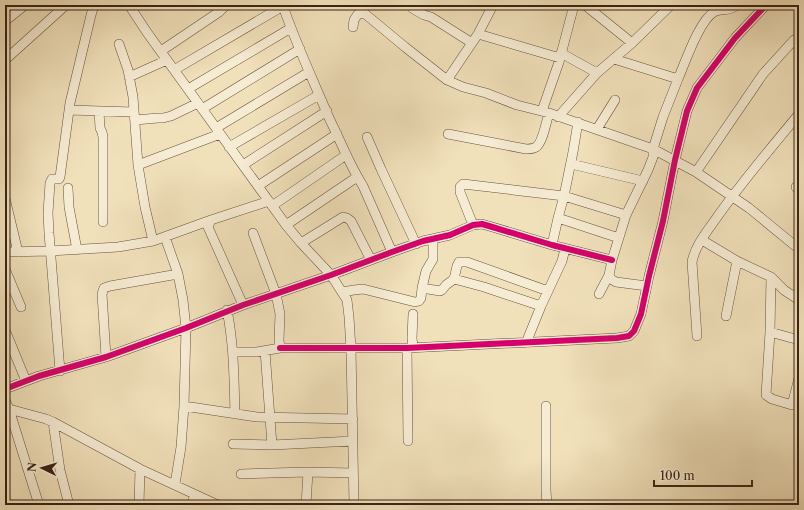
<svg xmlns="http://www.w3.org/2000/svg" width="804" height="510" font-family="'Libre Caslon Text',serif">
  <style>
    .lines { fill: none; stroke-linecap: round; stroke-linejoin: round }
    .minor-casing { stroke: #68523e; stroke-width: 10 }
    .minor { stroke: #f6ecd3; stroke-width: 9 }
    .cycleway-casing { stroke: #f6ecd3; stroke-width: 8 }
    .cycleway { stroke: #d6006c; stroke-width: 6 }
  </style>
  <rect width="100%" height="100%" fill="#f1e1bb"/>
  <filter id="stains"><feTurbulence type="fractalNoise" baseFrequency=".005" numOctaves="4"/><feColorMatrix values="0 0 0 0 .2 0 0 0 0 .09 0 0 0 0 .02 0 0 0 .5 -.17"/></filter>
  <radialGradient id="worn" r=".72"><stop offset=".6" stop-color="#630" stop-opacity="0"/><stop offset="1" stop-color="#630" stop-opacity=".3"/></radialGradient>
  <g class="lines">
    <defs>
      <path id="minor" d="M129 5 146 31 286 225 301 243 331 275 347 300 349 317 351 349 354 505
        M284 5 283 6C296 44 314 82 330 120 341 142 350 166 363 186L392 252
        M413 5 412 8 424 15 431 17 472 43
        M585 5 632 43
        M798 5 799 8
        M5 21 25 5
        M353 27 354 20 358 14 364 13 405 47 447 80 463 87 486 93 517 105 549 113 653 149 696 172 749 208 799 249
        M478 34 560 58
        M119 44 128 70 133 97 138 165 145 207 153 241
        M161 51 219 12 226 5
        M561 53 597 73
        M614 59 678 79 663 117 653 149V157L648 170 626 215 612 260 609 275 611 279 616 282 647 286
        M5 60 66 5
        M174 70 283 6
        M129 77 167 60
        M678 79C685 63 699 21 714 12 721 8 729 12 737 5
        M447 80 478 34 493 5
        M188 89 291 28
        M202 109 300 49
        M69 110 134 112
        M99 111 100 128 102 132 103 137V222
        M542 111 559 62 574 5
        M558 117 597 73 632 43 671 5
        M135 120 158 118H163L171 116 198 103
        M216 128 309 72
        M597 129 615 100
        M448 134 526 149C529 149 533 149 536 147 543 142 546 122 549 113
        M367 137 381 169 416 244
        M229 147 319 95
        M571 164 643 181
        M138 165 220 134
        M243 165 327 111
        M696 172 763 74 794 40 799 37
        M258 186 337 134
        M796 187 799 189
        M68 188 69 207 77 250
        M5 198 18 252
        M272 206 346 155
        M558 218 619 238
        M286 225 357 177
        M473 225 460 192V187L463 184 564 196 626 215
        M165 237 178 274 183 300 186 328 184 406 181 447 175 484
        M433 240V259L426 271 422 288 440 291 442 290 446 285 454 279 484 287 541 306
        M702 240 737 261 771 277 784 290 799 300
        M301 243 343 217 347 218 351 221 371 260
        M552 245 558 218 564 196 573 152 578 122
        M5 252 50 251 118 247 153 241 211 220
        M5 269 21 307
        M771 277 770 332 766 395 772 399 792 405 799 378
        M454 279 457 266 459 262H467L548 291
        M342 292 354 290 363 289 415 302 419 301 421 298 422 288
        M599 294 609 275
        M243 305 208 227 211 220 269 201
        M227 310C234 345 234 379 235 414
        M413 314 412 338 413 347
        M726 316 737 261
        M5 330 26 381
        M770 332 799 340
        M697 336 692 262C695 246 706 233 715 220 741 183 770 149 799 114
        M526 343 541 306 562 261 565 249
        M280 348H407L617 338 629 336 634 331 641 314 649 276 663 221 675 160 687 111 697 88 735 38 766 5
        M407 348 408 441
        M265 351 272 445
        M233 352H257L280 348 279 340 280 314 276 294 253 233
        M106 357 102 294 104 288 110 286 178 274
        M60 371 49 233 48 213 50 183 52 179H59L60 177 70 103 91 15 94 5
        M5 389 39 376 106 357 186 328 243 305 331 275 392 252 423 241 450 235 473 225 482 224 489 226 552 245 612 260
        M5 400 9 409 46 419 53 422 140 469 218 505
        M184 406 257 417 353 419
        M546 406V490L547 505
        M9 409 39 505
        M53 422 60 470 69 505
        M233 444 272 445 353 441
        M241 474 308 472 353 473
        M139 505 140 469
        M193 505 194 494
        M306 505 308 472"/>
    </defs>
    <use href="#minor" class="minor-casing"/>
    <use href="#minor" class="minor"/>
    <defs>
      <path id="cycleway" d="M280 348H407L617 338 629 336 634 331 641 314 649 276 663 221 675 160 687 111 697 88 735 38 766 5
        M5 389 39 376 106 357 186 328 243 305 331 275 392 252 423 241 450 235 473 225 482 224 489 226 552 245 612 260"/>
    </defs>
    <use href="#cycleway" class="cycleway-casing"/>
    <use href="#cycleway" class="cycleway"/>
  </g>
  <rect width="804" height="510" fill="none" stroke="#f1e1bb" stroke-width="20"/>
  <rect x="6" y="6" width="792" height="498" fill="none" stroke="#3a2315" stroke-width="2"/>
  <rect x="10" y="10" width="784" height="490" fill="none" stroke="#3a2315"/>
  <g transform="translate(42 468) rotate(275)" stroke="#f6ecd3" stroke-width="3" paint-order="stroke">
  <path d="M0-3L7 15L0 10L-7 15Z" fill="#3a2315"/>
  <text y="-6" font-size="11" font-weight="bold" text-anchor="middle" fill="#3a2315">N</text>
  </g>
  <path d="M654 480v6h98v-6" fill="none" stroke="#3a2315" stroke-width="2"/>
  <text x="660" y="480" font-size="12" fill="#3a2315" stroke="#f6ecd3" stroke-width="3" paint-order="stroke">100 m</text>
  <rect width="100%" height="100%" filter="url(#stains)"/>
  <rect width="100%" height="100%" fill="url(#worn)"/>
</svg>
